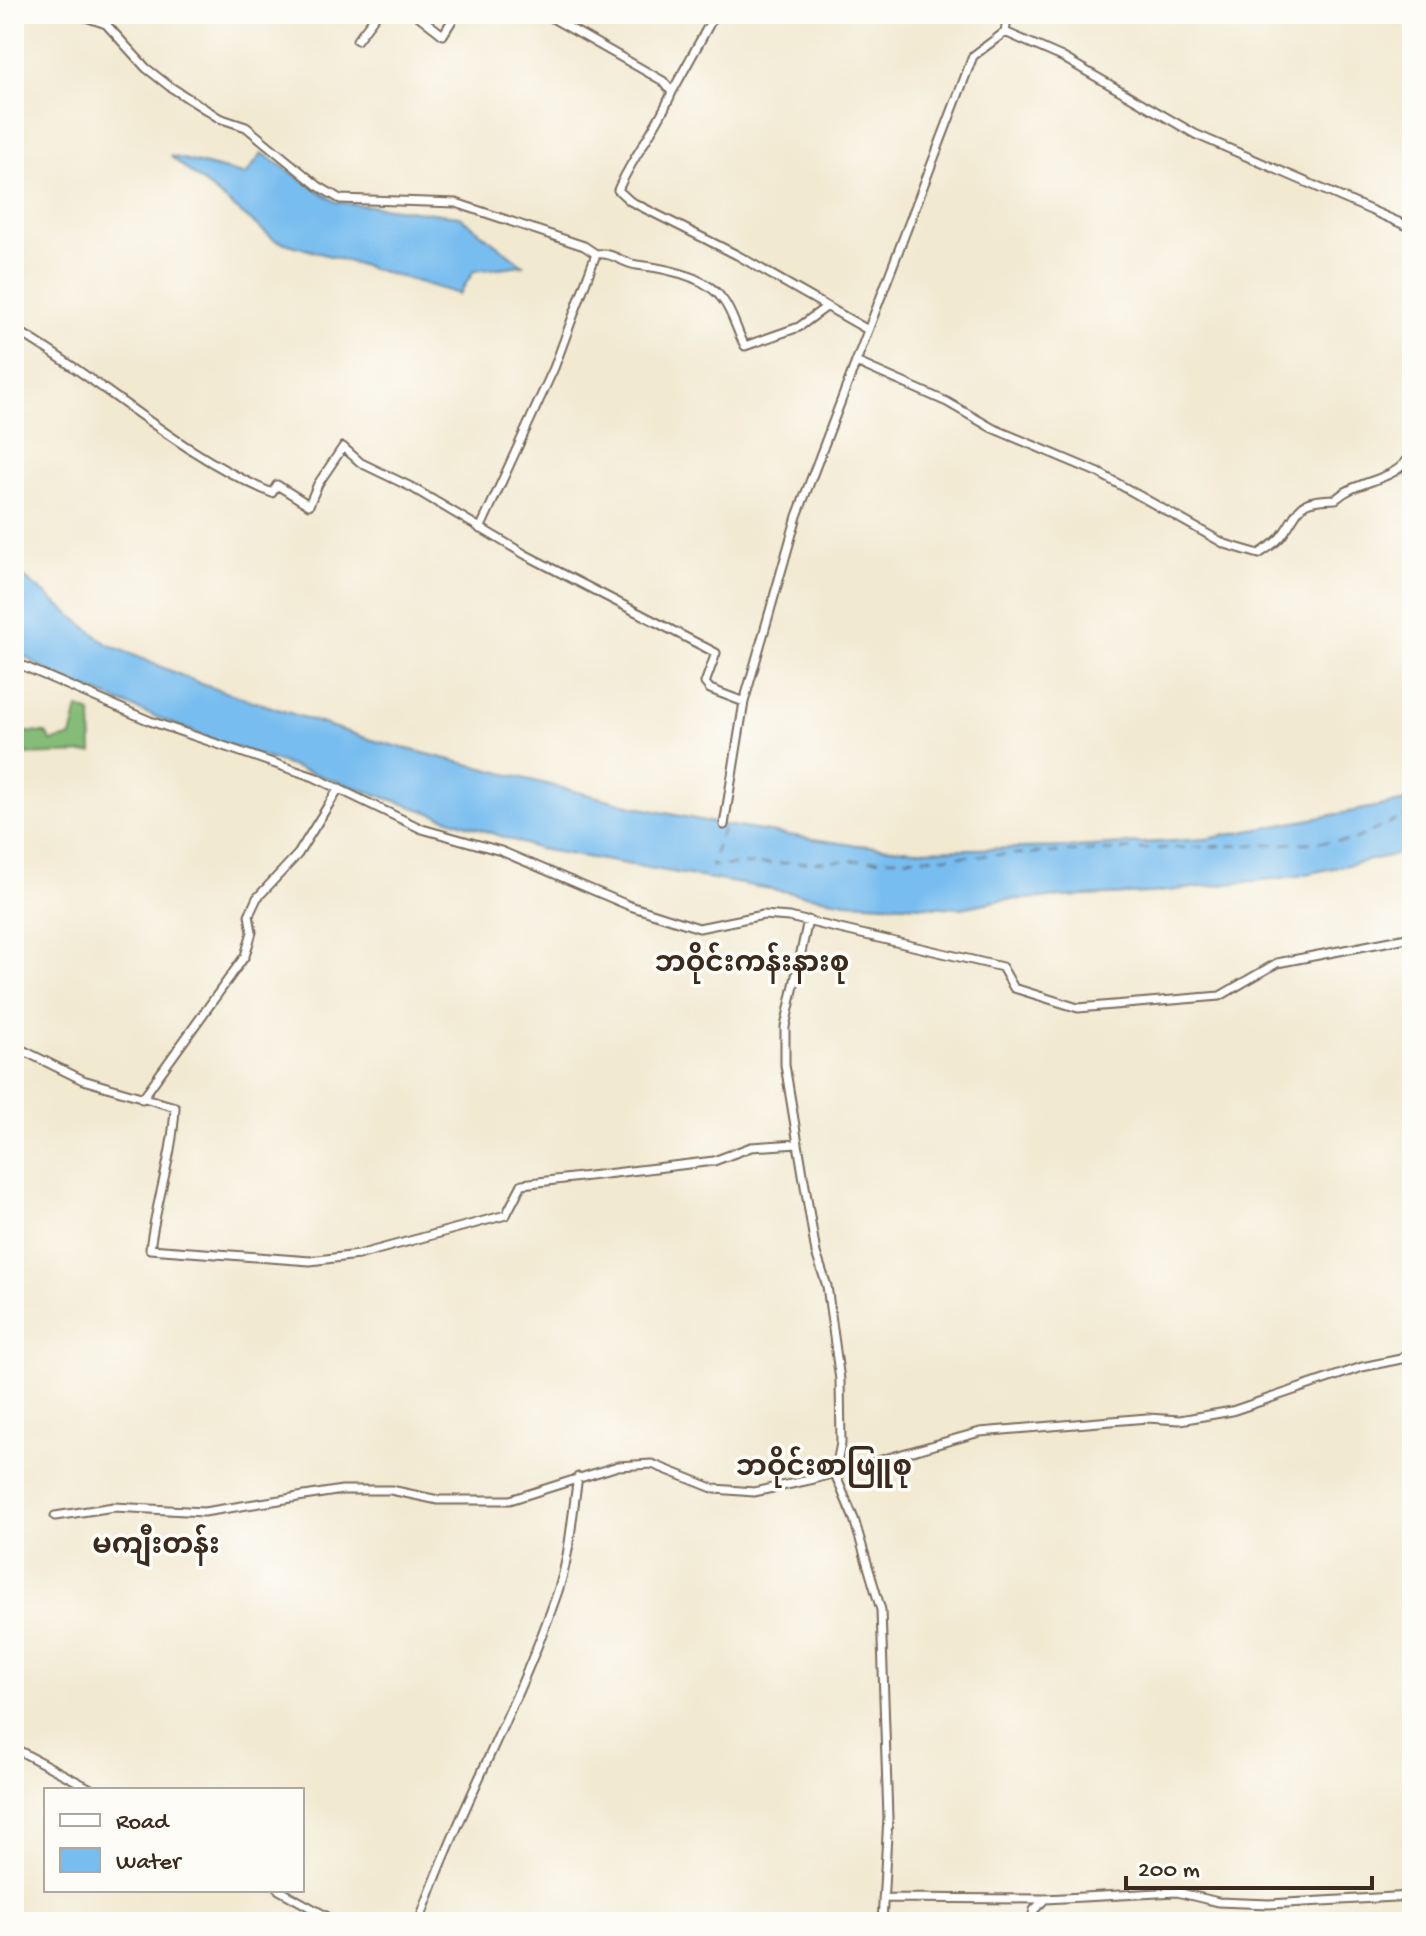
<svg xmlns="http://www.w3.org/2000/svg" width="1426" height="1936" font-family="'Gochi Hand','Noto Sans Myanmar',sans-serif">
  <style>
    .forest { fill: #84bc78; stroke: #60734b; stroke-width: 2 }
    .water { fill: #78bdef; stroke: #5a7486; stroke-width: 2 }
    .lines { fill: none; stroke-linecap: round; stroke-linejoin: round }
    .ferry { stroke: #505d67; stroke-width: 2; stroke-dasharray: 10 8; stroke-linecap: butt }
    .street-casing { stroke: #7b6d5d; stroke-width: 11 }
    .street { stroke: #fff; stroke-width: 7 }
    .labels { text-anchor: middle; stroke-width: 7; stroke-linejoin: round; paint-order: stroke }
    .quarter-label { font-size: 28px; font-weight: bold; fill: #3b2a1e; stroke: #fdfcf7 }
  </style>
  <rect width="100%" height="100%" fill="#fdfcf7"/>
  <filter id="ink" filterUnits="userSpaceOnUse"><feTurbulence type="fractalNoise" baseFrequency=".0125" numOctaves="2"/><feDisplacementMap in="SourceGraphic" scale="16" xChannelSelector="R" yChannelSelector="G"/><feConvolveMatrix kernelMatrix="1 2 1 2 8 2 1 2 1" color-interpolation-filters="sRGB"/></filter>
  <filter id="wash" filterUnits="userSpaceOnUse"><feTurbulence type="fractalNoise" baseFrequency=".006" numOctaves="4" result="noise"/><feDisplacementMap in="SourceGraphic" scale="32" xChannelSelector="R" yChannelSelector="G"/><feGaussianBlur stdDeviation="1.8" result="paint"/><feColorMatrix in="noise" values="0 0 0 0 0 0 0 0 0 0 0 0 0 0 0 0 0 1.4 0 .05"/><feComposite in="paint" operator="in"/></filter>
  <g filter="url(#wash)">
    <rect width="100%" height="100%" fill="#f2e9d1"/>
    <path class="forest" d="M78 708 91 713 92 753 14 755V740L24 732 46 733 51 741 71 737Z"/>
    <path class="water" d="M262 153 336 202 459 216 523 265 474 271 459 294 275 240 170 156 246 175Z
      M14 569 107 644 204 685 372 740 641 808 724 825 846 844 914 850 1076 847 1206 839 1412 800V851L1297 876 1150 893 1001 900 962 908 846 902 539 849 213 740 56 676 14 650Z"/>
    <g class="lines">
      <path class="ferry" d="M723 828 711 866 1351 841 1412 813"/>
    </g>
  </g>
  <g filter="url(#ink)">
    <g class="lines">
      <defs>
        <path id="street" d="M21 14H23
          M77 14 106 24 146 68 169 86 219 118 246 127 318 186 340 199 456 203 584 246 596 254 554 368 480 529
          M416 14 443 35 456 14
          M545 14 663 81 672 92C658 127 633 155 618 190L630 201 737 255 868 330
          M1005 32 1008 14
          M357 40 377 14
          M672 92 715 14
          M596 254C613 252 622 263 637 265 663 268 707 276 723 300 733 313 737 332 745 346L799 327 826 307
          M14 345 23 334C108 385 179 454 272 493L277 485 309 505 318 484 343 447 361 463 411 487 526 555 716 653 705 683 710 689 744 702
          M856 362 947 402 992 428 1099 473 1225 544 1259 554C1267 548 1278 542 1283 534 1303 505 1297 500 1336 499 1359 478 1396 483 1412 453
          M14 662 150 721 314 777 422 829 501 851 630 906 699 928 763 915 789 917 1002 967 1014 988 1078 1008 1220 996 1277 963 1412 937
          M724 825 744 702 797 516 973 56 1005 32 1062 57 1195 134 1412 228
          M808 920 785 1027V1065L816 1253 827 1286 840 1380 841 1443 835 1474 854 1519 881 1610 888 1818 882 1922
          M14 1046 83 1080 175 1107C173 1156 156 1201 150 1249L310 1261 358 1255 506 1215 522 1184 714 1161 751 1147 798 1144
          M142 1099 245 956 252 932 249 915 257 898 298 854 339 788
          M55 1516 114 1507 204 1512 342 1490H391L438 1500H510L618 1466 652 1464 715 1489 754 1492 814 1479 980 1432 1147 1418 1180 1420 1232 1411 1362 1367 1401 1359 1412 1350
          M14 1748 93 1790
          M279 1890 337 1922
          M883 1898 1045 1899 1177 1892 1218 1902 1269 1904 1412 1896
          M419 1922C459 1809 519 1705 558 1591 570 1556 572 1514 578 1477
          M1031 1922 1034 1910 1045 1899"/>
      </defs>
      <use href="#street" class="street-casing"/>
      <use href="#street" class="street"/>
    </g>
  </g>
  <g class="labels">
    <g class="quarter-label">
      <text x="752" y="971">ဘဝိုင်းကန်းနားစု</text>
      <text x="824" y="1475">ဘဝိုင်းစာဖြူစု</text>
      <text x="156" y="1553">မကျီးတန်း</text>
    </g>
  </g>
  <rect width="1426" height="1936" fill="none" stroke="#fdfcf7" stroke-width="48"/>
  <rect x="44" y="1788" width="260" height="104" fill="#fdfcf7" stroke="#afa8a0" stroke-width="2"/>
  <rect x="60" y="1814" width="40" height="12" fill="#ffffff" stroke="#afa8a0" stroke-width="2"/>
  <text x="116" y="1828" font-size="24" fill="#3b2a1e">Road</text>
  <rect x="60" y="1848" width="40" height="24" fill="#78bdef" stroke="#afa8a0" stroke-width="2"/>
  <text x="116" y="1868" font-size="24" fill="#3b2a1e">Water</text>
  <path d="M1126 1876v12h246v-12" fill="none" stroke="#3b2a1e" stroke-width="4"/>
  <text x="1138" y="1876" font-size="24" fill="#3b2a1e" stroke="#fdfcf7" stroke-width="6" paint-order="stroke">200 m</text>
</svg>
